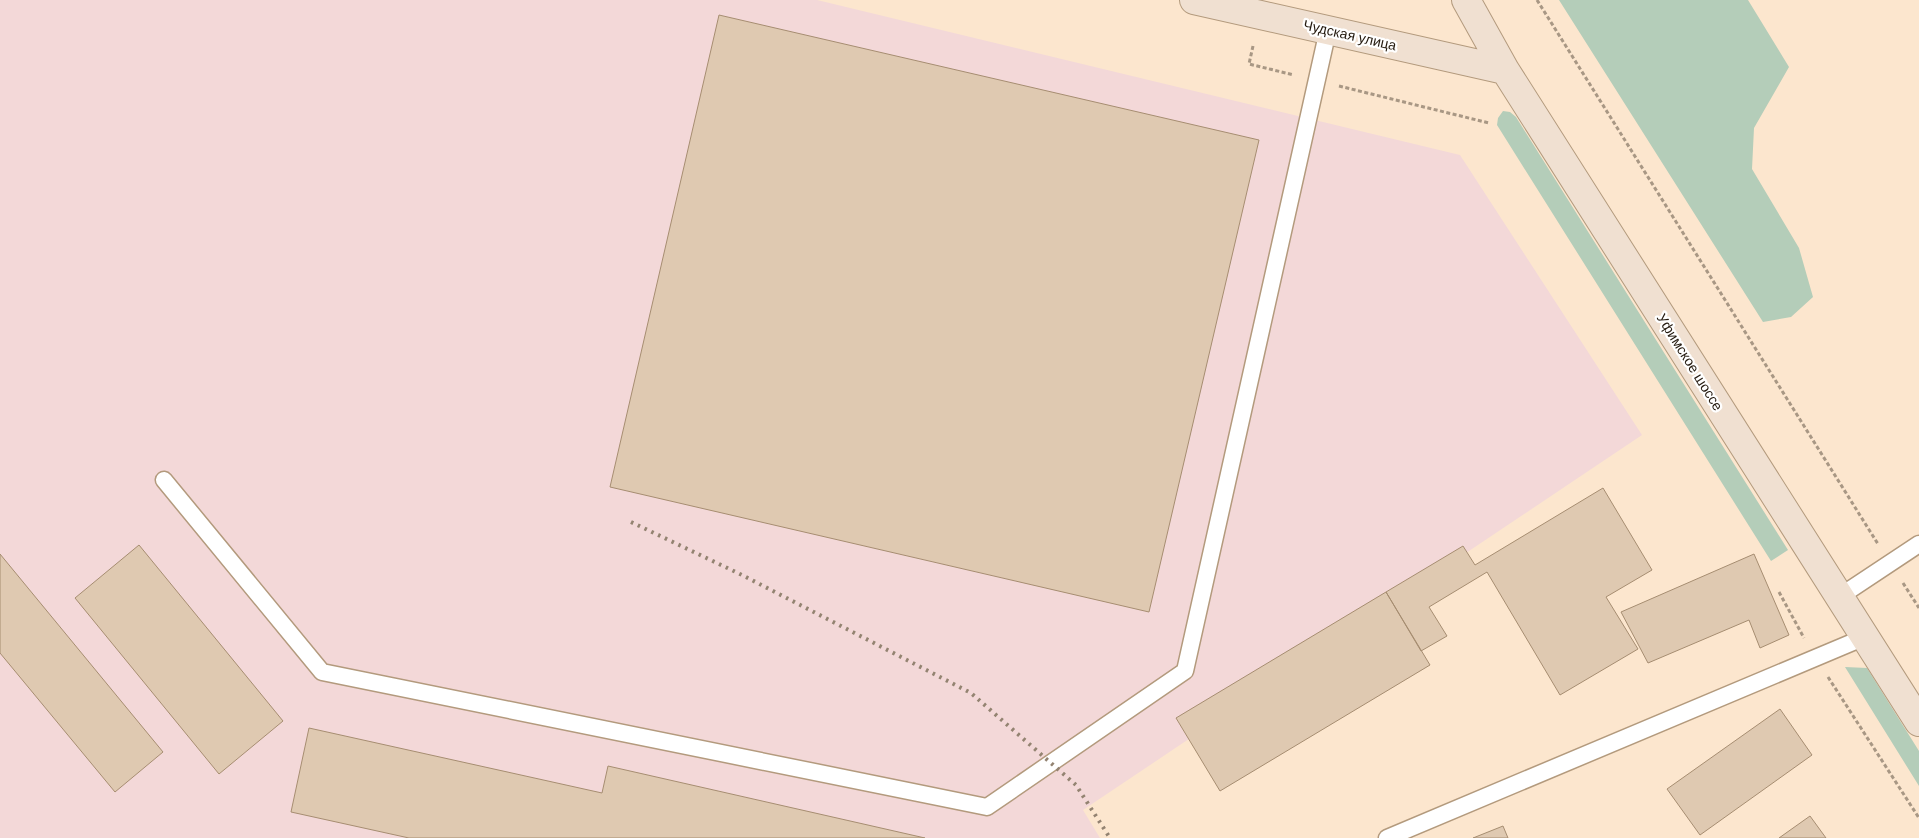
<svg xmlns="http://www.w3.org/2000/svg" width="1919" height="838" font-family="'DM Sans',sans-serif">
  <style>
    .industrial { fill: #f3d8d8 }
    .green { fill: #b4cdb9 }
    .building { fill: #dfc9b1; stroke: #a68d71 }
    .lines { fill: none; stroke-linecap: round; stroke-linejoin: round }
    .lane-casing { stroke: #b39a7d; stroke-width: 19 }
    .secondary-casing { stroke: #b39a7d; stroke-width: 30 }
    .path { stroke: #a89784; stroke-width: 3; stroke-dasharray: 4 2.5; stroke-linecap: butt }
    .lane { stroke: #fff; stroke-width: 16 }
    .secondary { stroke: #f0e0d1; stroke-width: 28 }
    .rail { stroke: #938371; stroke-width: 4; stroke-dasharray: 2.5 5; stroke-linecap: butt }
    .labels { text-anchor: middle; stroke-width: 4.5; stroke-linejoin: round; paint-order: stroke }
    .street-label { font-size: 14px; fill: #23190e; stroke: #fff }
  </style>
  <rect width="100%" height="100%" fill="#fce6ce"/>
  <path class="industrial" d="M0 0H817L1460 155 1642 435 1083 810 1100 838H0Z"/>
  <path class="green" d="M1559 0H1748L1789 67 1754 128 1752 169 1799 248 1813 297 1791 317 1763 322Z
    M1503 111 1510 112 1516 117 1788 550 1771 561 1497 125 1498 118Z
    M1845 667 1867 668 1919 751V786Z"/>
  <path class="building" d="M719 15 1259 140 1149 612 610 487Z
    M1603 488 1652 570 1606 597 1638 649 1560 695 1487 572 1429 607 1447 636 1421 651 1386 592 1463 546 1475 565Z
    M139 545 283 721 219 774 75 598Z
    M0 554 163 752 115 792 0 653Z
    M1754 554 1789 635 1760 648 1749 620 1648 663 1621 612Z
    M1386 592 1430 665 1220 791 1176 718Z
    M1780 709 1812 755 1700 835 1667 789Z
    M309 728 602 793 608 766 925 838H409L291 812Z
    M1810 816 1826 838H1779Z
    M1503 826 1508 838H1473Z"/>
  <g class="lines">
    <defs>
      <path id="lane" d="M164 480 322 672 987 807 1185 671 1328 30
        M1839 597 1919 544
        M1387 838 1865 637"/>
      <path id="secondary" d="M1194 0 1505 70
        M1466 0 1505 70 1919 722"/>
    </defs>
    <use href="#lane" class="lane-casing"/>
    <use href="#secondary" class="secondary-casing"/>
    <path class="path" d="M1537 0 1878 544
      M1253 46 1249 64 1294 75
      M1339 86 1489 123
      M1903 583 1919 608
      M1779 592 1804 638
      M1828 677 1919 818"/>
    <use href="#lane" class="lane"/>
    <use href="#secondary" class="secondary"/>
    <path class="rail" d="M631 522 742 575 971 693 1076 785 1110 838"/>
  </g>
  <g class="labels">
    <g class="street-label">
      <text transform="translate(1350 35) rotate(13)" y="5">Чудская улица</text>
      <text transform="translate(1690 362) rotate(58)" y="5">Уфимское шоссе</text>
    </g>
  </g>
</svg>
